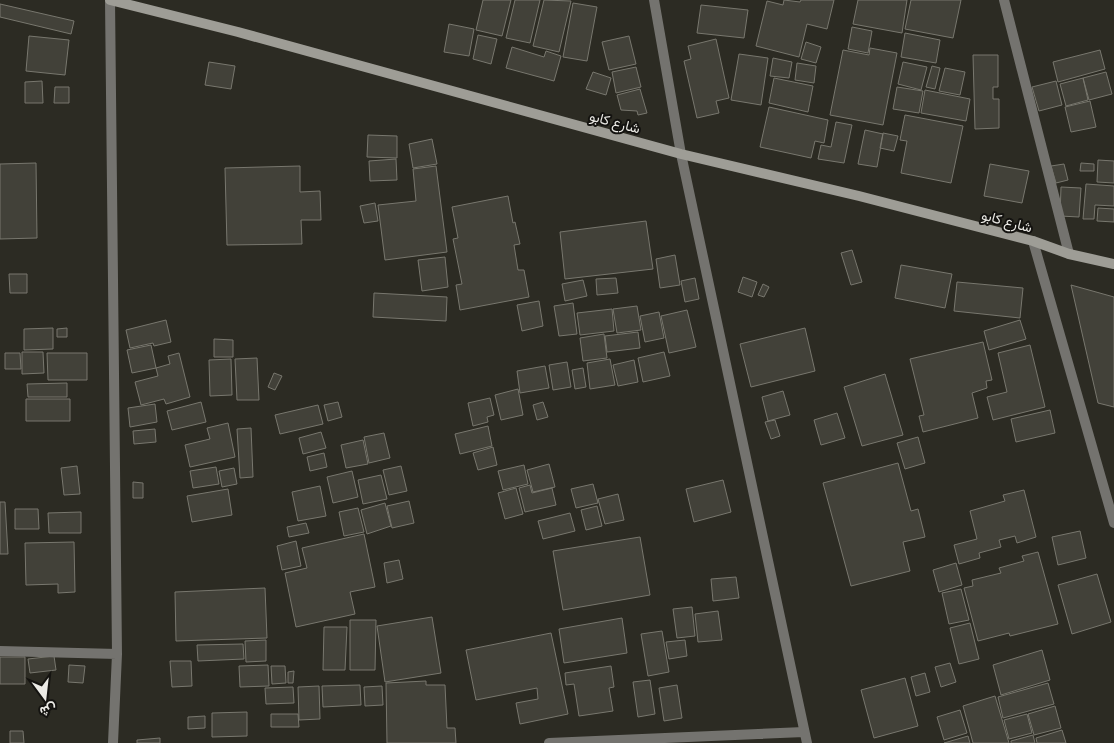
<svg xmlns="http://www.w3.org/2000/svg" width="1114" height="743" font-family="Overpass,Vazirmatn,sans-serif">
  <style>
    .building { fill: #424139; stroke: #78776e }
    .lines { fill: none; stroke-linecap: round; stroke-linejoin: round }
    .street { stroke: #74736f; stroke-width: 10 }
    .secondary { stroke: #9e9d96; stroke-width: 10 }
    .labels { text-anchor: middle; stroke-width: 4; stroke-linejoin: round; paint-order: stroke }
    .street-label { font-size: 14px; fill: #ebeae5; stroke: #141310 }
  </style>
  <rect width="100%" height="100%" fill="#2c2b23"/>
  <path class="building" d="M483 0H511L502 36 476 30Z
    M515 0H540L530 43 506 38Z
    M544 0 571 1 559 52 533 46Z
    M784 0 800 2 801 0H834L827 29 807 24 799 57 756 46 767 1 783 5Z
    M858 0H907L902 33 853 24Z
    M911 0H961L953 38 905 29Z
    M573 3 597 7 587 61 563 57Z
    M0 4 74 21 71 34 0 17Z
    M701 5 748 10 744 38 697 33Z
    M449 24 474 29 469 56 444 52Z
    M852 27 872 31 868 53 848 49Z
    M905 33 940 40 936 63 901 57Z
    M478 35 497 39 491 64 473 59Z
    M29 36 69 40 65 75 26 71Z
    M629 36 636 64 609 70 602 42Z
    M716 39 729 98 716 101 719 113 697 118 684 61 691 59 688 46Z
    M806 42 821 47 816 63 801 59Z
    M512 47 544 57 546 51 561 56 554 81 506 68Z
    M870 48 897 53 883 125 830 115 843 50 869 55Z
    M1100 50 1105 69 1058 82 1053 62Z
    M739 54 768 58 761 105 731 100Z
    M973 55H998V87H993V99H999V128L975 129Z
    M773 58 792 62 789 78 770 76Z
    M209 62 235 66 231 89 205 85Z
    M903 62 927 67 921 90 898 84Z
    M797 63 816 66 814 83 795 80Z
    M932 66 940 68 935 89 926 87Z
    M636 67 641 87 616 93 612 72Z
    M945 68 965 72 960 95 939 91Z
    M593 72 611 78 606 95 586 89Z
    M1106 72 1112 94 1089 100 1083 78Z
    M774 78 813 86 808 112 769 103Z
    M1083 78 1088 100 1066 106 1060 84Z
    M42 81 43 103H25V82Z
    M1056 81 1062 105 1039 111 1032 87Z
    M55 87H69V103H54Z
    M897 87 923 91 919 113 893 109Z
    M640 89 647 113 638 115 637 111 621 110 617 95Z
    M925 90 970 99 966 121 921 113Z
    M1090 101 1096 127 1071 132 1065 107Z
    M769 107 828 120 824 143 815 141 811 158 760 147Z
    M905 115 963 126 951 183 901 173 907 141 900 140Z
    M836 122 852 125 844 163 818 159 821 145 831 147Z
    M865 130 883 134 877 167 858 164Z
    M883 133 898 136 894 151 880 148Z
    M368 135 397 136V158L367 157Z
    M432 139 437 164 413 168 409 144Z
    M396 159 397 180 370 181 369 161Z
    M1098 160 1114 161V183L1097 182Z
    M36 163 37 238 0 239V164Z
    M1081 163 1094 164V171H1080Z
    M990 164 1029 171 1022 203 984 196Z
    M1064 164 1068 180 1056 183 1051 166Z
    M300 166V192L320 191 321 220H301L302 244 227 245 225 168Z
    M436 166 447 252 385 260 378 205 416 201 413 169Z
    M1086 184 1114 186V206L1095 205 1094 219H1083Z
    M1061 187 1081 188 1079 217 1060 216Z
    M508 196 513 223 515 222 520 244 514 245 518 270H524L529 297 460 310 456 285 462 284 453 239 458 238 452 207Z
    M375 203 378 221 364 223 360 206Z
    M1098 208 1114 209V222L1097 221Z
    M646 221 653 269 565 279 560 232Z
    M852 250 862 282 851 285 841 253Z
    M675 255 680 285 660 288 656 259Z
    M445 257 448 287 422 291 418 260Z
    M901 265 952 274 945 308 895 298Z
    M9 274H27V293H10Z
    M743 277 757 282 752 297 738 292Z
    M616 278 618 293 597 295 596 279Z
    M695 278 699 299 685 302 681 281Z
    M583 280 587 296 565 301 562 284Z
    M957 282 1023 288 1020 318 954 311Z
    M763 284 769 287 764 297 758 295Z
    M1071 285 1114 297V407L1098 403Z
    M374 293 447 297 446 321 373 317Z
    M539 301 543 326 522 331 517 305Z
    M573 303 577 334 559 336 554 306Z
    M637 306 641 330 617 333 613 309Z
    M612 309 614 331 580 335 577 313Z
    M687 310 696 347 669 353 661 316Z
    M659 312 664 338 645 342 640 316Z
    M166 320 171 342 154 346 153 343 130 348 126 330Z
    M1020 320 1026 339 989 350 984 331Z
    M53 328V349L24 350V329Z
    M67 328V337H57V329Z
    M805 328 815 371 751 387 740 344Z
    M638 332 640 348 607 352 605 336Z
    M604 334 607 358 583 361 580 338Z
    M214 339 233 340V357H214Z
    M983 342 992 380 986 381 987 388 972 393 978 418 923 432 919 416 924 415 910 359Z
    M151 345 156 368 132 373 127 350Z
    M1030 345 1045 407 993 420 987 397 1007 392 998 353Z
    M22 352H43L44 373 22 374Z
    M664 352 670 376 643 382 638 358Z
    M5 353H20L21 369H5Z
    M47 353H87V380H48Z
    M179 353 190 397 166 404 164 399 141 405 135 382 158 376 156 368 170 364 168 356Z
    M257 358 259 400H237L235 359Z
    M231 359 232 395 210 396 209 360Z
    M610 359 615 385 590 389 587 363Z
    M634 360 638 382 618 386 613 365Z
    M567 362 571 387 553 390 549 365Z
    M545 366 549 388 520 393 517 371Z
    M583 368 586 387 575 389 572 370Z
    M274 373 282 376 275 390 268 387Z
    M885 374 903 435 862 446 844 387Z
    M67 383V397H28L27 384Z
    M518 389 523 415 501 420 495 395Z
    M783 391 790 415 768 421 762 397Z
    M490 398 494 415 487 417 488 422 473 426 468 403Z
    M26 399H70V421H26Z
    M201 402 206 422 172 430 167 411Z
    M338 402 342 417 328 421 324 405Z
    M543 402 548 417 537 420 533 405Z
    M155 404 157 422 130 427 128 408Z
    M318 405 323 424 280 434 275 415Z
    M1050 410 1055 433 1016 442 1011 419Z
    M837 413 845 438 821 445 814 420Z
    M775 420 780 436 771 439 765 422Z
    M228 423 235 457 190 467 185 445 210 439 207 428Z
    M488 426 492 446 460 454 455 434Z
    M251 428 253 477 240 478 237 429Z
    M155 429 156 442 134 444 133 431Z
    M321 432 326 448 303 454 299 438Z
    M384 433 390 458 369 463 364 437Z
    M918 437 925 463 905 469 897 443Z
    M363 440 368 464 346 468 341 445Z
    M493 447 497 465 478 470 473 453Z
    M324 453 327 467 310 471 307 457Z
    M898 463 911 511 918 509 925 537 903 542 910 571 851 586 823 483Z
    M549 464 555 487 533 492 527 470Z
    M524 465 528 484 503 490 498 471Z
    M77 466 80 494 64 495 61 468Z
    M401 466 407 491 389 495 383 470Z
    M216 467 219 484 193 488 190 471Z
    M234 468 237 484 222 487 219 471Z
    M352 471 358 497 333 503 327 477Z
    M381 475 387 499 363 504 358 480Z
    M723 480 731 512 694 522 686 489Z
    M133 482 143 483V498H133Z
    M593 484 598 503 576 508 571 489Z
    M530 485 532 493 552 488 556 505 525 512 519 488Z
    M320 486 326 516 298 521 292 492Z
    M516 488 523 514 505 519 498 493Z
    M228 489 232 515 192 522 187 496Z
    M1024 490 1036 537 1017 543 1015 536 999 540 1001 547 979 553 980 558 959 564 954 545 977 539 970 511 1005 501 1003 495Z
    M618 494 624 520 605 524 598 499Z
    M409 501 414 523 392 528 387 506Z
    M0 502H5L8 554H0Z
    M385 503 391 526 367 534 361 510Z
    M597 506 602 526 586 530 581 510Z
    M358 508 364 532 344 536 339 512Z
    M15 509H38L39 529H15Z
    M81 512V533H49L48 513Z
    M570 513 575 531 543 539 538 521Z
    M306 523 309 533 289 537 287 527Z
    M1080 531 1086 558 1058 565 1052 537Z
    M364 534 375 587 350 592 355 614 296 627 285 573 307 568 302 548Z
    M640 537 650 595 563 610 553 551Z
    M296 541 301 566 282 570 277 546Z
    M74 542 75 592 58 593V584L26 585 25 543Z
    M1038 552 1058 624 1010 636 1009 633 978 641 964 588 973 586 972 580 1001 573 999 568 1024 561 1022 556Z
    M399 560 403 579 387 583 384 563Z
    M956 563 962 585 939 592 933 570Z
    M1097 574 1111 622 1072 634 1058 585Z
    M736 577 739 598 713 601 711 579Z
    M265 588 267 638 176 641 175 592Z
    M961 589 969 620 949 624 942 593Z
    M692 607 695 636 677 638 673 609Z
    M718 611 722 640 698 642 695 614Z
    M432 617 441 673 385 682 377 626Z
    M622 618 627 653 564 663 559 629Z
    M350 620H376L375 670H350Z
    M970 623 979 659 959 664 950 628Z
    M324 627H347L345 670H323Z
    M662 631 669 672 648 676 641 634Z
    M551 633 568 714 520 724 516 703 538 699 537 688 476 700 466 650Z
    M266 640V661L246 662 245 641Z
    M685 640 687 656 669 659 666 642Z
    M243 644 244 659 198 661 197 645Z
    M1042 650 1050 680 1001 695 993 665Z
    M54 656 56 670 30 673 28 659Z
    M0 657H25V684H0Z
    M170 661H191L192 686 172 687Z
    M950 663 956 682 941 687 935 667Z
    M69 665 85 666 83 683 68 682Z
    M268 665 269 686 240 687 239 666Z
    M271 666H285L286 683 272 684Z
    M611 666 614 687 609 688 613 711 579 716 574 684 566 685 565 673Z
    M294 671 293 683H288V672Z
    M925 673 930 692 916 696 911 677Z
    M905 678 918 726 874 738 861 690Z
    M650 680 655 714 638 717 633 682Z
    M426 681V685H445L447 728H455L456 743H387L386 683Z
    M1048 683 1054 704 1003 718 998 697Z
    M360 685 361 705 323 707 322 686Z
    M677 685 682 718 664 721 659 688Z
    M319 686 320 719 299 720 298 687Z
    M382 686 383 705 365 706 364 687Z
    M293 687 294 703 266 704 265 688Z
    M995 696 1009 743H973L963 706Z
    M1055 706 1061 728 1034 735 1028 714Z
    M960 710 967 733 944 740 937 717Z
    M247 712V736L212 737V713Z
    M271 714H298L299 727H271Z
    M1027 714 1032 733 1009 739 1004 720Z
    M205 716V728L188 729V717Z
    M1062 730 1066 743H1037L1036 738Z
    M10 731H23L24 743H10Z
    M1033 735 1035 743H1011V741Z
    M968 736 970 743H944Z
    M160 738V743H137V740Z"/>
  <g class="lines">
    <path class="street" d="M110 0 117 654 113 743
      M654 0 681 154 807 743
      M1004 0 1069 254
      M1033 241 1114 523
      M0 651 117 654
      M549 743 804 732"/>
    <path class="secondary" d="M110 0 238 32 681 154 859 196 1033 241 1069 254 1114 264"/>
  </g>
  <g class="labels">
    <g class="street-label">
      <text transform="translate(615 122) rotate(15)" y="5">شارع كابو</text>
      <text transform="translate(1007 221) rotate(15)" y="5">شارع كابو</text>
    </g>
  </g>
  <g transform="translate(45 698) rotate(165)" stroke="#141310" stroke-width="4" paint-order="stroke">
  <path d="M0-4L9 19L0 12L-9 19Z" fill="#ebeae5"/>
  <text y="-8" font-size="14" font-weight="bold" text-anchor="middle" fill="#ebeae5">ش</text>
  </g>
</svg>
